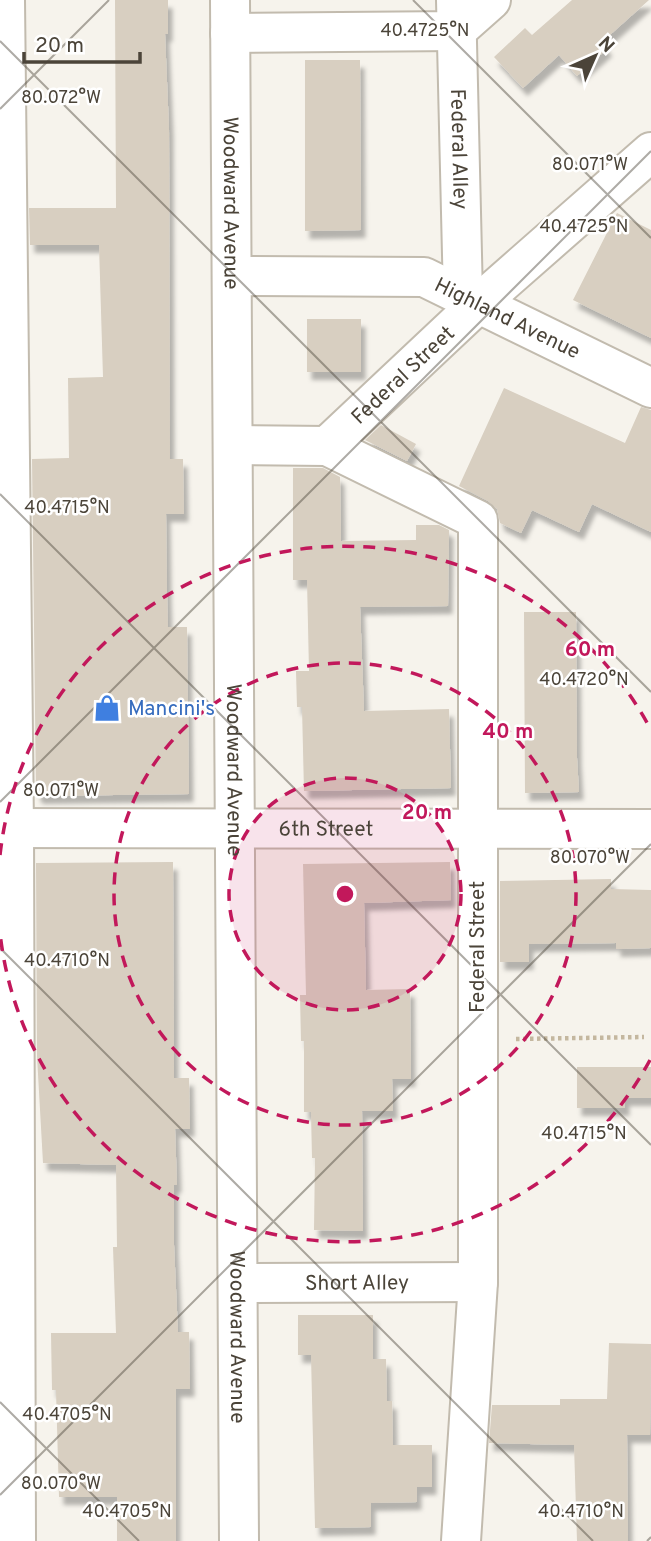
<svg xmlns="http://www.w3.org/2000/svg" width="651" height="1541" font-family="Overpass,sans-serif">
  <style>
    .building { fill: #d8cfc1; filter: url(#shadow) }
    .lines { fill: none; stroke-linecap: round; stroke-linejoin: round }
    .minor-casing { stroke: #c2bbae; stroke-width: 42 }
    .path { stroke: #c4b79f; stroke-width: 4.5; stroke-dasharray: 3.5 3.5; stroke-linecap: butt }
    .minor { stroke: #fff; stroke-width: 38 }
    .ticks { fill: none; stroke: #4b4439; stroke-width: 2; stroke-opacity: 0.45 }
    .ring { fill: none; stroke: #c2185b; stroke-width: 3.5; stroke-dasharray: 12 9 }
    .labels { text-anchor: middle; stroke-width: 5; stroke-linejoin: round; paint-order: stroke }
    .street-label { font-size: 21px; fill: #4b4439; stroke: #fff }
    .shop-label { font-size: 21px; fill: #366cbe; stroke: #fff; text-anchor: start }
    .ticks-label { font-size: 18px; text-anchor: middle; fill: #4b4439; stroke: #fff; stroke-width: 5; stroke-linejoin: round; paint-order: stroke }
    .centre { fill: #c2185b; stroke: #fff; stroke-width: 3.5 }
    .ring-label { font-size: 21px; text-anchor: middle; font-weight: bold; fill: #c2185b; stroke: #fff; stroke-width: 5; stroke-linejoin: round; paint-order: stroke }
  </style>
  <defs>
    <filter id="shadow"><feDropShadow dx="4.5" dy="8" stdDeviation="2" flood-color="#0004"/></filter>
  </defs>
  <rect width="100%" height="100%" fill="#f6f3ec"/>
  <path class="building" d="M115 0H168V34H165L169 129 170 459H183L184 514H166L167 593 168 627H187L189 794 39 796 36 793 32 459 69 458 68 378 103 377 99 245H30L29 208H116Z
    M572 0H649L602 42 608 48 577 76 559 55 523 88 494 57 525 28 532 35Z
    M305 60H360L361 230 305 231Z
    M617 213 651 230V338L573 300Z
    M307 319H361V372H307Z
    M504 388 625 443 641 407 651 410V532L592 504 579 532 532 510 521 533 500 523 497 509 488 501 459 486Z
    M381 425 416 444 407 461 365 440Z
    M293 468H323L340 477 341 541 416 540V525H439L449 530 448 606 360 607 364 711 449 709 451 788 304 791 302 707H297L296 671H309L307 580H293Z
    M524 612H576L577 758 579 792 525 793Z
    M173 862 174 1078H189L190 1129H175L177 1185H174V1245L178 1332H189L190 1389H176V1541H117V1497H59L56 1390H52L51 1333H116L113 1247H117L116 1165 43 1163 37 1056 36 863Z
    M450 862 451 900 364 903 366 990 410 989 411 1079H392L393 1111H362L363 1231 314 1230 315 1158H312L311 1112H304V1041H301L300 995H306L303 864Z
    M611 879V889L651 890V948L616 949V943L529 944V962H500V881Z
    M577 1067H651V1098H625V1108H577Z
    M298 1315H373V1359H386L387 1401H392L393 1445H432V1487H417V1502L371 1503V1527L315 1528 311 1355H298Z
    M609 1343 651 1344 650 1435H627L628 1541H577L574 1445 489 1443 492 1405H560V1399H607Z"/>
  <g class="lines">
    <defs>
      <g id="minor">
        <path d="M5 0 14 828 16 1541"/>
        <path id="s1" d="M230 0 239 1541"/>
        <path id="s2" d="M456 0 463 297"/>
        <path d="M230 33 456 31 491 0"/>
        <path id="s3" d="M232 276 424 277 651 388"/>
        <path id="s4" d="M233 445 327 446 478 304 651 152"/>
        <path d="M327 446 478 520V1282L461 1541"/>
        <path id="s5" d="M0 828 651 829"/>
        <path id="s6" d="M238 1283 478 1282"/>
      </g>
    </defs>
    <use href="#minor" class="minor-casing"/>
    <path class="path" d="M516 1039 644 1037"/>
    <use href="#minor" class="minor"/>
  </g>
  <path class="ticks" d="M413 0 651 238M0 41 651 692M0 109 109 0M0 494 651 1145M0 802 651 151M0 948 593 1541M0 1402 139 1541M0 1495 651 844M647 1541 651 1537"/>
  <circle cx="345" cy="894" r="116" fill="#c2185b" fill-opacity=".12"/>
  <g class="ring">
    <circle cx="345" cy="894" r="116"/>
    <circle cx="345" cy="894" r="231"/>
    <path d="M650 1060A347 347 0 0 1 0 933M0 855A347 347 0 0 1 650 728"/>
  </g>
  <defs>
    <symbol id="shop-bare" viewBox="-9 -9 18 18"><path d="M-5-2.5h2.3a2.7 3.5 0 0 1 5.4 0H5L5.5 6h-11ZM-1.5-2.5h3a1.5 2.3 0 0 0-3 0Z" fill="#3f7fe0" stroke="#fff" stroke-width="2.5" paint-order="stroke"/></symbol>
  </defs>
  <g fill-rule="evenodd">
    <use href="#shop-bare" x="88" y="689" width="38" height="38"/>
  </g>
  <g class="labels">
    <g class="street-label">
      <text dy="7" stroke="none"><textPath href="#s2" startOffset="149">Federal Alley</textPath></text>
      <text dy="7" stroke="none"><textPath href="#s1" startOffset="203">Woodward Avenue</textPath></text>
      <text dy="7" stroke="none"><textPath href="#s3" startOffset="285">Highland Avenue</textPath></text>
      <text dy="7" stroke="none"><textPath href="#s4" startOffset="198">Federal Street</textPath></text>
      <text dy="7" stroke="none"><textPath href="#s1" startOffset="770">Woodward Avenue</textPath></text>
      <text dy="7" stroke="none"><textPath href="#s5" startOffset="326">6th Street</textPath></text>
      <text transform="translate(477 947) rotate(-90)" y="7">Federal Street</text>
      <text dy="7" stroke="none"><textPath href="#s6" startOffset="119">Short Alley</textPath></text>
      <text dy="7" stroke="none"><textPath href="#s1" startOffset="1337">Woodward Avenue</textPath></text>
    </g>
    <g class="shop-label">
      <text x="128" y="715">Mancini's</text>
    </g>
  </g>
  <g class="ticks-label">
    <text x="425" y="36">40.4725°N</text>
    <text x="61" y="103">80.072°W</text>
    <text x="590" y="170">80.071°W</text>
    <text x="584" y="232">40.4725°N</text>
    <text x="67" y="513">40.4715°N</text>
    <text x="584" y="685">40.4720°N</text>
    <text x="61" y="796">80.071°W</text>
    <text x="590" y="863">80.070°W</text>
    <text x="67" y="966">40.4710°N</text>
    <text x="584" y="1139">40.4715°N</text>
    <text x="67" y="1420">40.4705°N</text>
    <text x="61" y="1489">80.070°W</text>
    <text x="127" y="1517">40.4705°N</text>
    <text x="581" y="1517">40.4710°N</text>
  </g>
  <circle cx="345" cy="894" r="10" class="centre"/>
  <g class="ring-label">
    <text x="590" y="656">60 m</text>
    <text x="508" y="738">40 m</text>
    <text x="427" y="819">20 m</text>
  </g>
  <g transform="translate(595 56) rotate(45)" stroke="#ffffff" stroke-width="5" paint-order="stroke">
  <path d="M0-5L12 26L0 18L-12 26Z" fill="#4b4439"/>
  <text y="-10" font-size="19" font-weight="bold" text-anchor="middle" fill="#4b4439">N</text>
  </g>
  <path d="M24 52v10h116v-10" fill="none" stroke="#4b4439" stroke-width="3.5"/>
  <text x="35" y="52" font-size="21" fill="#4b4439" stroke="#ffffff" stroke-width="5" paint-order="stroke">20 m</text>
</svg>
